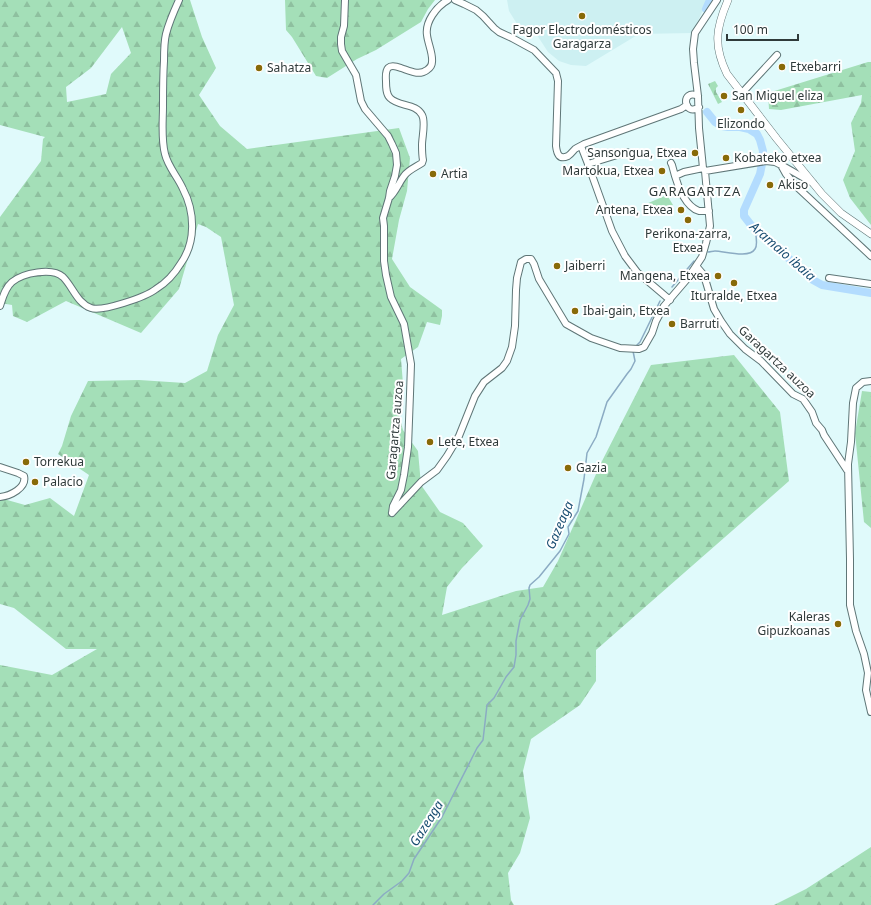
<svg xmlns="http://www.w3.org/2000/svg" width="871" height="905" font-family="'Noto Sans',sans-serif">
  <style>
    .built { fill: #cdf0f2 }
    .grass { fill: #a4dfb8 }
    .forest { fill: url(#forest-firs); fill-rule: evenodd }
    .cemetery { fill: url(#cemetery-stones) }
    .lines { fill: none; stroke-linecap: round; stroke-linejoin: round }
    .stream { stroke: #8babc3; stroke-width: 1.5 }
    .river { stroke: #b3dcfe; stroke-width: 8 }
    .minor-casing { stroke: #5f7677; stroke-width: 8 }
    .major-casing { stroke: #5f7677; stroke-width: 8 }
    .minor { stroke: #fff; stroke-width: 6 }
    .major { stroke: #fff; stroke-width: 7 }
    .poi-dot { fill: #886a08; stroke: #fff; stroke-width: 1.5 }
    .labels { text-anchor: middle; stroke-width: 4; stroke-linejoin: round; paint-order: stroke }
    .poi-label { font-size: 12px; fill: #2f3a3a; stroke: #fff; text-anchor: start }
    .street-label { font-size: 12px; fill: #2f3a3a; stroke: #fff }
    .neighbourhood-label { font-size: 13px; letter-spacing: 1px; fill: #2f3a3a; stroke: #fff }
    .water-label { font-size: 13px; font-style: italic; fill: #1a4e72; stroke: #fff }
  </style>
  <defs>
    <pattern id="forest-firs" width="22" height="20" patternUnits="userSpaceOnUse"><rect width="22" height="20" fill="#a4dfb8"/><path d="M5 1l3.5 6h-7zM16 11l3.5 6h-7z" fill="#8ec09f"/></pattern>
    <pattern id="cemetery-stones" width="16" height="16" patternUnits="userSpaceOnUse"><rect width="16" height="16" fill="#a4dfb8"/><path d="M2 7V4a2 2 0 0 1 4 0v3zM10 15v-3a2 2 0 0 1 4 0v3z" fill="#8ec09f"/></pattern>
  </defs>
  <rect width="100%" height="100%" fill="#e0fafb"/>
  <path class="built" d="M507 0H708L692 33 639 34 586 66 571 65 559 61 548 52 535 32H522L509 11Z"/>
  <path class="grass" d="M667 195 673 205 649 211 646 204Z"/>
  <path class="forest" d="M0 0H190L202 37 216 68 199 95 220 126 247 149 399 128 410 158 407 191 399 220 392 259 410 287 442 310V316L440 325 427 322 418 347 401 359 403 384 396 404 403 430 418 451 421 485 440 512 463 523 483 546 462 568 447 587 442 615 516 591 543 587 558 561 600 465 651 365 734 355 780 412 789 481 596 650V681L580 705 531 739 523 771 528 806 530 818 520 853 508 873 511 900 514 905H0V665L52 675 97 649H66L14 608 0 604V498L25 505 50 498 74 516 89 475 58 454 62 446 71 416 88 381 139 380 185 383 207 371 218 335 234 305 221 237 206 227 198 224 179 289 141 333 66 301 27 322 13 316 12 305 0 303V217L41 161 43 139 45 137 0 125ZM122 27 131 53 111 74 106 94 67 102 66 87 91 68Z
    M285 0H435L428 9 421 22 376 50 357 59 327 78 316 76 292 37 286 30Z
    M868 62H871V225L850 198 843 180 855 151 851 123 861 103 862 95 781 110 769 109 768 93Z
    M862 391 871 392V528L864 522 855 433Z
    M871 847V905H774L806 889Z"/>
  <path class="cemetery" d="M715 81 718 86 716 88V92L722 102 718 104 708 84Z"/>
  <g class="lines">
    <path class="stream" d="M708 252C710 252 713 251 715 251 724 251 749 259 755 249 758 245 756 235 755 230
      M672 287 694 261
      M635 347 640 342 660 301
      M373 905 384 894 402 881 409 873 414 859 442 817 477 748 483 740 487 705 494 698 506 677 514 667 516 655V641L520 620 528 605 530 599 529 588 530 585 539 577 560 551 569 534 568 527 578 511 584 479 587 453 596 437 607 402 627 374 631 369 635 361 633 351"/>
    <path class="river" d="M706 9 710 0
      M707 112 715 122 722 126 728 127H740L749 129 757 134 760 140 763 151 762 164 760 174 744 210V216L751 225 813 280 822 285 871 293"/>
    <defs>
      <path id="minor" d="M345 0 344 26 341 37V44L342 51 356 75 361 101 365 109 388 136 392 144 396 153 397 165 395 176 390 191 389 198 383 218 384 226V261L386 275 391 297 404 324 411 364 410 394 408 447 404 475 401 490 393 506 392 513
        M455 0 464 4 476 10 483 16 494 28 499 32 512 38 534 50 556 73 558 81 556 146C557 154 559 160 568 156 571 154 573 151 575 149 578 147 581 146 584 144L681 109 687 105
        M742 93 777 55
        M698 96C680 88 684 118 699 107
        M581 146 588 164 627 152
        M671 163 672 165 675 176
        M588 164 612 231 625 256 637 272 670 300
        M781 165 786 174 796 186 871 256
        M703 168 684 172 675 176C678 187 686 207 699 211 702 211 706 211 709 211
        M705 171 766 161 775 162 783 166 813 183
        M389 198C396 192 398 184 404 176 408 170 416 167 422 163L423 160C422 155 422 150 422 145 422 137 426 122 422 115 416 103 399 107 390 98 386 94 386 87 386 81 385 68 388 63 401 68 410 71 419 76 427 70 430 68 432 66 432 62 433 53 428 44 427 35 425 22 436 7 448 0
        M697 267 703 274 706 282 714 309 721 321 730 334 745 349 761 361 793 394 803 399 812 412 816 423 822 430 824 435 847 470
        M829 278 871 284
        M0 306C3 297 5 288 12 282 23 273 52 267 63 277 73 287 77 303 91 308 102 312 146 297 156 289 166 283 175 273 181 263 196 242 195 212 183 189 178 177 168 167 165 154 161 139 163 121 163 106 163 91 163 76 164 61 164 52 164 42 166 34 169 22 174 11 179 0
        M871 381 863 382 856 388 853 403 851 442 848 464 850 559V605L856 631 864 654 868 673 866 690 871 712
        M0 467 18 473 24 476C27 488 10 496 0 497
        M392 513 421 482 437 470 447 456 459 436 475 396 484 382 502 368 507 361 512 347 515 326 516 290 517 278 521 262 526 259H531L534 264 539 279 566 324 591 338 620 348 639 349 644 347 652 333 656 321 664 306 688 278 702 257 706 243 710 226 705 171 703 168 699 128 698 96 694 63 693 49 695 33 717 0"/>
      <path id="major" d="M728 0C716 28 713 45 727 74L777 139 822 194 841 213 871 234"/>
    </defs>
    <use href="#minor" class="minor-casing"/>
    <use href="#major" class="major-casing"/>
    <use href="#minor" class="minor"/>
    <use href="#major" class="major"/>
  </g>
  <g class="poi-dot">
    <circle cx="582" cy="16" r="4"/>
    <circle cx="782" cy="67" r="4"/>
    <circle cx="259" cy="68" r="4"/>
    <circle cx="724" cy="96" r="4"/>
    <circle cx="741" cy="110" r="4"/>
    <circle cx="695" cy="153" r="4"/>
    <circle cx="726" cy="158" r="4"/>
    <circle cx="662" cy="171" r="4"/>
    <circle cx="433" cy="174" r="4"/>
    <circle cx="770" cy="185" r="4"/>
    <circle cx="681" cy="210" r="4"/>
    <circle cx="688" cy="220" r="4"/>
    <circle cx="557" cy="266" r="4"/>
    <circle cx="718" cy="276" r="4"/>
    <circle cx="734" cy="283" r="4"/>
    <circle cx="575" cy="311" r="4"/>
    <circle cx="672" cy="324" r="4"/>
    <circle cx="430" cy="442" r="4"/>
    <circle cx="26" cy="462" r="4"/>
    <circle cx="568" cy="468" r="4"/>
    <circle cx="35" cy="482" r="4"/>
    <circle cx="838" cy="624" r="4"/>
  </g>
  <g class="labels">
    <g class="poi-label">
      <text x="582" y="34" text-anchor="middle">Fagor Electrodomésticos<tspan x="582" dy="14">Garagarza</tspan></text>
      <text x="790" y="71">Etxebarri</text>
      <text x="267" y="72">Sahatza</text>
      <text x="732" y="100">San Miguel eliza</text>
      <text x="741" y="128" text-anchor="middle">Elizondo</text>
      <text x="687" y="157" text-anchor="end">Sansongua, Etxea</text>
      <text x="734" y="162">Kobateko etxea</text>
      <text x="654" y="175" text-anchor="end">Martokua, Etxea</text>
      <text x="441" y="178">Artia</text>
      <text x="778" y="189">Akiso</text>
      <text x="673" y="214" text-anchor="end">Antena, Etxea</text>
      <text x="688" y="238" text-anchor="middle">Perikona-zarra,<tspan x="688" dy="14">Etxea</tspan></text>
      <text x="565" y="270">Jaiberri</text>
      <text x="710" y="280" text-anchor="end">Mangena, Etxea</text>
      <text x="734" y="300" text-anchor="middle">Iturralde, Etxea</text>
      <text x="583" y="315">Ibai-gain, Etxea</text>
      <text x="680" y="328">Barruti</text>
      <text x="438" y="446">Lete, Etxea</text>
      <text x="34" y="466">Torrekua</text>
      <text x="576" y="472">Gazia</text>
      <text x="43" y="486">Palacio</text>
      <text x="830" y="621" text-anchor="end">Kaleras<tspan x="830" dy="14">Gipuzkoanas</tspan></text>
    </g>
    <g class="street-label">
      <text transform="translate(777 362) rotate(43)" y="4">Garagartza auzoa</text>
      <text transform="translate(395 430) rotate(-85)" y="4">Garagartza auzoa</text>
    </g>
    <g class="neighbourhood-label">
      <text x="695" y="196">GARAGARTZA</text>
    </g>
    <g class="water-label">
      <text transform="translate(783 251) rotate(41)" y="5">Aramaio ibaia</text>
      <text transform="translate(559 525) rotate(-67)" y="5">Gazeaga</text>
      <text transform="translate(426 823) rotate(-58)" y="5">Gazeaga</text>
    </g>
  </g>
  <path d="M727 34v6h71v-6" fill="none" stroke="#2f3a3a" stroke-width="2"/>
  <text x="733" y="34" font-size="12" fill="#2f3a3a" stroke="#ffffff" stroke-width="3" paint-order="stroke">100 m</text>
</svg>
